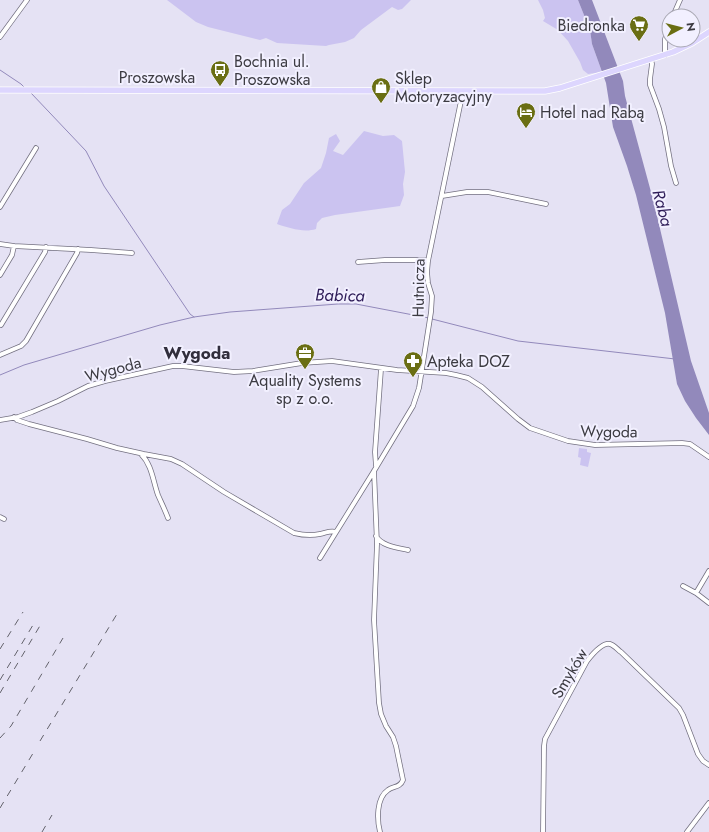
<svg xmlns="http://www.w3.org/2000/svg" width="709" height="832" font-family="Jost,sans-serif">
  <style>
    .green { fill: #cbc3f0 }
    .water { fill: #9289bb }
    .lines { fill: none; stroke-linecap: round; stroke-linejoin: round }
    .stream { stroke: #9289bb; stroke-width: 1 }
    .minor-casing { stroke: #737080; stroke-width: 5.5 }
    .major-casing { stroke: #fff; stroke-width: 7 }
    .minor { stroke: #fff; stroke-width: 4 }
    .major { stroke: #ddd6fe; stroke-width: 5.5 }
    .rail { stroke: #64636c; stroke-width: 1; stroke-dasharray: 7 7; stroke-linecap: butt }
    .labels { text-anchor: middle; stroke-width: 4; stroke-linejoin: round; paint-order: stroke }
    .poi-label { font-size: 16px; fill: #3c3b42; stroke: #f2f0ff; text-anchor: start }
    .street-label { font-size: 16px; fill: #3c3b42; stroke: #f2f0ff }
    .water-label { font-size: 17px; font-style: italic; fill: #2e1c58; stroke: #f2f0ff }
    .neighbourhood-label { font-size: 17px; font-weight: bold; fill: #312e3c; stroke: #f2f0ff }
  </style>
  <rect width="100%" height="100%" fill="#e5e2f4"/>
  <path class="green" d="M167 0H411L402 9 398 10 392 7 361 30 354 38 345 42 329 45 326 46 277 43 266 38 260 40 208 27 196 22Z
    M538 0H578L590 30 592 44 602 72 588 74 583 70 580 62 568 41 558 30 543 21 545 18 543 10Z
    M364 131 383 136 394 135 402 141 405 172 403 184 404 195 400 206 335 215 322 218 317 223 316 229C304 233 289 228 277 224L282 210 290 204 304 183 321 168 326 153 329 138 336 134 340 141 333 151 343 155Z
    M579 448 587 449V452L591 453 588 467 580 465 581 458 578 457Z"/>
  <path class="water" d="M578 0H592L623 81 625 96 654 203 691 361 709 413V435L696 418 685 401 677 384 665 313 636 195 627 166 613 127 606 83 592 44 590 30Z"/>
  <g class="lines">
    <path class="stream" d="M0 70 21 84 25 88
      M31 93 86 151 104 186 190 314 194 317
      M432 319 518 341 675 359
      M0 375 24 365 160 325 194 317 230 312 338 304H356L429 318"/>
    <defs>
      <path id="minor" d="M673 16 680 0
        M0 37 27 0
        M665 55V39L669 27
        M651 59 652 64 650 79V85L659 109 664 127 671 166 676 183
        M442 196 467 192H488L546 204
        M0 207 36 148
        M0 244 14 246 91 250 132 253
        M358 262 385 260H424L428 261
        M0 275 12 255 14 246
        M1 325 45 252 46 247
        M0 355 21 346 26 341 77 253 78 249
        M14 417 17 420 29 424 87 439 117 448 144 454 171 459 182 464 224 492 294 533C302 535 311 536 320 534 326 533 330 530 336 532
        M0 420 18 417 32 412 58 401 88 386 105 381 173 366H182L234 372 253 371 302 363 332 361 397 370 446 373 456 375 468 378 482 387 518 419 530 428 568 441 595 445 682 443 690 444 709 457
        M141 454C152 465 153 481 158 495 161 502 165 510 168 518
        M376 466 375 452 381 369
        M374 471 377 544 374 620 379 703 381 714 386 726 393 737 396 746 403 780C400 788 393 786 388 790 376 798 377 820 380 832
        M0 517 4 519
        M376 536C381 546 399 548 408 550
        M320 558 374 471 413 406 419 388 431 312 432 296 428 283 427 272 428 261 463 91
        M683 586 696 593 709 603
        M696 593 709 571
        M543 832 544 746 545 739 587 661C591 656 602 642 610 644 614 645 618 650 621 652L679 708 683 715 698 754 703 761 709 765
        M687 832 709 803"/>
      <path id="major" d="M0 90 545 91 560 88 673 52 692 43 709 32"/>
    </defs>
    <use href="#minor" class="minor-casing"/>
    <use href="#major" class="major-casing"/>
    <use href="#minor" class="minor"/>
    <use href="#major" class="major"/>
    <path class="rail" d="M0 649 23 612
      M0 680 36 620
      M0 693 41 624
      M0 738 11 726 63 638
      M40 741 117 614
      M0 808 35 750
      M42 832 52 815"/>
  </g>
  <defs>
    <symbol id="supermarket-pin" viewBox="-11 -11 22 30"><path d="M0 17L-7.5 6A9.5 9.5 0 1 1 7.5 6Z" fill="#6a6e13" stroke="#f2f0ff"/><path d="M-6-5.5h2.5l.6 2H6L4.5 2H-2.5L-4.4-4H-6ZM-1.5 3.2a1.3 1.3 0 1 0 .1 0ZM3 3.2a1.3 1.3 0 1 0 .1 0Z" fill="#fff"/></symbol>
    <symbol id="bus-pin" viewBox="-11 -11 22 30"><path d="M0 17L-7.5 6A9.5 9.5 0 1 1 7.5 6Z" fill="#6a6e13" stroke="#f2f0ff"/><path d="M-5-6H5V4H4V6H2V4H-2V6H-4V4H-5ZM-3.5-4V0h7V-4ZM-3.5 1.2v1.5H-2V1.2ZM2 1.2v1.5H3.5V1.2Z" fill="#fff"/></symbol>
    <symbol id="shop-pin" viewBox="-11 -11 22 30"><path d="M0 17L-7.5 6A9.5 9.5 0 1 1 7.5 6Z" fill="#6a6e13" stroke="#f2f0ff"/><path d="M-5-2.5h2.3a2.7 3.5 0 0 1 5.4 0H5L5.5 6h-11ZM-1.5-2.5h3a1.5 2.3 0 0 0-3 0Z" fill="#fff"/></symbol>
    <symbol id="hotel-pin" viewBox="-11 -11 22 30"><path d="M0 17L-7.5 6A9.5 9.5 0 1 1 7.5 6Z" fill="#6a6e13" stroke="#f2f0ff"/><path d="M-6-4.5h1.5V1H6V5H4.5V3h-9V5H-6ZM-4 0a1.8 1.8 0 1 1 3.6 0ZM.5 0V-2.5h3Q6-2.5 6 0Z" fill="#fff"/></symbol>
    <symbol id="office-pin" viewBox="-11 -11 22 30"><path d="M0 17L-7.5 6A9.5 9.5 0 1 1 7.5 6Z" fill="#6a6e13" stroke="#f2f0ff"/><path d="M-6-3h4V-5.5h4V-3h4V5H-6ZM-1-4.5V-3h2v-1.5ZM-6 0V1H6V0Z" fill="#fff"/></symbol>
    <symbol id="pharmacy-pin" viewBox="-11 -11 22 30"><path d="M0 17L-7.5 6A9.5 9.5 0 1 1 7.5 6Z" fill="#6a6e13" stroke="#f2f0ff"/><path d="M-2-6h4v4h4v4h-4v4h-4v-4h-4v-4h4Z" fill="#fff"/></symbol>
  </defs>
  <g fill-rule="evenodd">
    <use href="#supermarket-pin" x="628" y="14" width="22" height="30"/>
    <use href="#bus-pin" x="209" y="59" width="22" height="30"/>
    <use href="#shop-pin" x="370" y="76" width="22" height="30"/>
    <use href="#hotel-pin" x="515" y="101" width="22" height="30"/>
    <use href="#office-pin" x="294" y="342" width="22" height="30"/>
    <use href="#pharmacy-pin" x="402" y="350" width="22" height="30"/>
  </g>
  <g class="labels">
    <g class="poi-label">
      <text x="625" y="31" text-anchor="end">Biedronka</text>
      <text x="234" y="67">Bochnia ul.<tspan x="234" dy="18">Proszowska</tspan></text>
      <text x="395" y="84">Sklep<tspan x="395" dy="18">Motoryzacyjny</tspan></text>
      <text x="540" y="118">Hotel nad Rabą</text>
      <text x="427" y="367">Apteka DOZ</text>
      <text x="305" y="386" text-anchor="middle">Aquality Systems<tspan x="305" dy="18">sp z o.o.</tspan></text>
    </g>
    <g class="street-label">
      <text x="157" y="83">Proszowska</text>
      <text transform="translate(418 288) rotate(-89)" y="6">Hutnicza</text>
      <text transform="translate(113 369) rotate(-15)" y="6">Wygoda</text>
      <text transform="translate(609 431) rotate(1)" y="6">Wygoda</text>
      <text transform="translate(569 673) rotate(-59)" y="6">Smyków</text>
    </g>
    <g class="water-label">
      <text transform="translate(663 208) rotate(75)" y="6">Raba</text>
      <text transform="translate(340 295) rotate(1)" y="6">Babica</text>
    </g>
    <g class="neighbourhood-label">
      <text x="197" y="359">Wygoda</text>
    </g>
  </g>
  <g transform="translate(681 28) rotate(83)"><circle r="19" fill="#f2f0ff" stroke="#a9a8b3"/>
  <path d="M0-3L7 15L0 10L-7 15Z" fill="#6a6e13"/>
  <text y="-6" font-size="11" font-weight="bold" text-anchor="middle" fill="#3c3b42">N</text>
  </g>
</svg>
